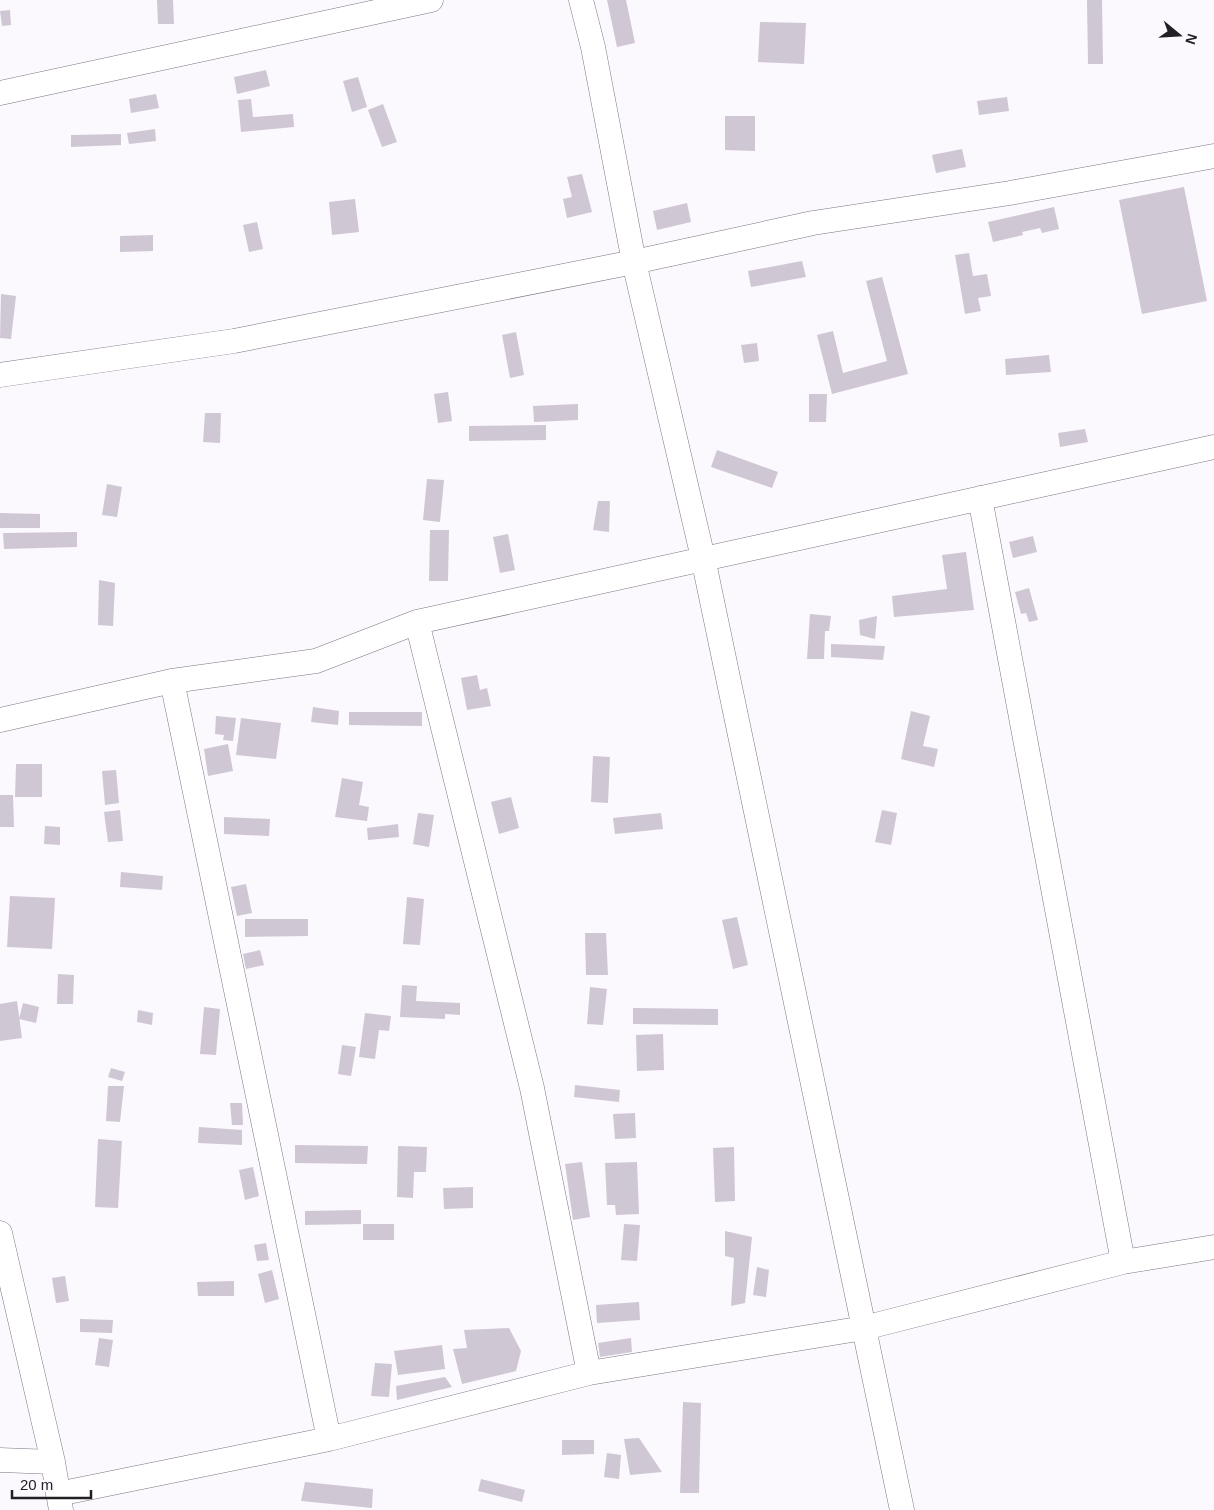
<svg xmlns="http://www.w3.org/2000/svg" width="1214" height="1510" font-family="Helvetica,sans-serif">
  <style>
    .building { fill: #d0c7d5 }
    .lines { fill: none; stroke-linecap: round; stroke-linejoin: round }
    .minor-casing { stroke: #7d7581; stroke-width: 25 }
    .minor { stroke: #fff; stroke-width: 24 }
  </style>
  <rect width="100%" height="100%" fill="#fbf8fe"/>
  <path class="building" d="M157 0H173L174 24H158Z
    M607 0H626L635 43 617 47Z
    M1087 0H1102L1103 64H1088Z
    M10 10 11 25 2 26 0 11Z
    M760 22 806 23 804 64 758 62Z
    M266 70 270 86 237 94 234 77Z
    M358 77 367 107 352 112 343 81Z
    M156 94 159 108 131 113 129 99Z
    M1007 97 1009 111 979 115 977 101Z
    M251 99 253 117 293 114 294 127 241 132 238 100Z
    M383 104 397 142 382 147 368 110Z
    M725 116H755V151L725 150Z
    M155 129 156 141 129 144 127 133Z
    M121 134V145L71 147V135Z
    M962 149 966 167 936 173 932 155Z
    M582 174 592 212 567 218 563 199 572 197 567 177Z
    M1184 187 1207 301 1142 314 1119 200Z
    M355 199 359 232 332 235 329 202Z
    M687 203 691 222 657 230 653 211Z
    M1054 207 1059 229 1042 233 1040 228 1022 232 1023 235 993 242 988 222Z
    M257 222 263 249 249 252 243 225Z
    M153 235V251L120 252V236Z
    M969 253 973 276 987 274 991 296 978 298 981 311 965 314 955 255Z
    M802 261 806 277 751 287 748 271Z
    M882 277 908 374 832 394 817 335 833 331 843 373 887 361 866 281Z
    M1 294 16 296 11 339 0 338Z
    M516 332 524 375 510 378 502 335Z
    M757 343 759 361 744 363 741 345Z
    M1049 355 1051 372 1006 375 1005 359Z
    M448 392 452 421 438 423 434 394Z
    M809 394H827L826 422H809Z
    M578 404V420L534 422 533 406Z
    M205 413H221L220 443 203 442Z
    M546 425V440L469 441V426Z
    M1085 429 1088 442 1060 447 1058 433Z
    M717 450 778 472 772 488 711 467Z
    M427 479 444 480 440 522 423 520Z
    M107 484 122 487 117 517 102 515Z
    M598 501H610L609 532 593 530Z
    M0 513 40 514V528H0Z
    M430 530H449L448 581H429Z
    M77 532V547L4 549 3 533Z
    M508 534 515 570 500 573 493 537Z
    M1033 536 1037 552 1013 558 1009 542Z
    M966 552 974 610 894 617 892 596 947 589 942 555Z
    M99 580 115 583 113 626 98 625Z
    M1029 588 1038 620 1029 622 1026 613 1021 614 1015 592Z
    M810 614 831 616 829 631H825L824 659H807Z
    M877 616 875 639 860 635 859 620Z
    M831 644 885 646 883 660 831 657Z
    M477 675 480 690 487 688 491 706 467 710 461 678Z
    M313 707 339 711 338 725 311 722Z
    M911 711 930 716 923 746 938 749 934 767 901 759Z
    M349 712H422V726L349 725Z
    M216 716 236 718 233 741 223 740 224 735 215 734Z
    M241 718 281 723 276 759 236 755Z
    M228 744 233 771 208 776 204 749Z
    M593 756 610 757 608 803 591 802Z
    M16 764H42V797H15Z
    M116 770 119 803 105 805 102 771Z
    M342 778 363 782 359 805 369 807 367 821 335 817Z
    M0 795H13L14 827H0Z
    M511 797 519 828 499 834 491 802Z
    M120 810 123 841 108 842 104 812Z
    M882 810 897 813 891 845 875 842Z
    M418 813 434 815 429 847 413 844Z
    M661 813 663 829 615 834 613 818Z
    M224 817 270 819 269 836 224 834Z
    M398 824 399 837 368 840 367 828Z
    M45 826 60 827V845L44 844Z
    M121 872 163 876 162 890 120 887Z
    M246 884 252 913 237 916 231 887Z
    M10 896 55 898 52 949 7 947Z
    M407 897 424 899 420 945 403 944Z
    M737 917 748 965 733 969 722 920Z
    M245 919H308V936L245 937Z
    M585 933H606L608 975H586Z
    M260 950 264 965 246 969 243 954Z
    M58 974 74 975 73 1004H57Z
    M402 985 417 986 416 1001 460 1003V1015L445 1014V1019L400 1017Z
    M590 987 607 989 603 1025 587 1024Z
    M17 1001 22 1038 0 1041V1004Z
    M23 1003 39 1007 36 1023 19 1019Z
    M204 1007 220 1009 216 1055 200 1054Z
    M633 1008 718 1009V1025L633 1024Z
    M138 1010 153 1013 152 1025 137 1022Z
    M365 1013 391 1016 389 1031 379 1030 375 1059 359 1057Z
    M663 1034 664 1070 637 1071 636 1035Z
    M342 1045 356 1047 351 1076 338 1074Z
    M111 1068 125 1072 122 1081 108 1077Z
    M575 1085 620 1090 619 1102 574 1097Z
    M108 1086H124L120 1122 106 1121Z
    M230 1103H242L243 1125H232Z
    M635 1113 636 1138 615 1139 613 1114Z
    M199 1127 242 1130V1145L198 1143Z
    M98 1139 122 1141 118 1208 95 1207Z
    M295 1145 368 1146 367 1164 295 1163Z
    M398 1146 427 1147 426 1172H414L413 1198 397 1197Z
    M734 1147 735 1201 715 1202 713 1148Z
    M582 1162 590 1217 573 1220 565 1164Z
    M637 1162 639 1214 616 1215 615 1205H607L605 1163Z
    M253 1167 259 1196 245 1200 239 1170Z
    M473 1187V1208L444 1209 443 1188Z
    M361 1210V1224L305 1225V1211Z
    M363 1224H394V1240H363Z
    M624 1224 640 1225 637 1261 621 1260Z
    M725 1231 752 1237 745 1303 731 1306 734 1258 725 1256Z
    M266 1243 269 1260 257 1261 254 1245Z
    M757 1267 769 1270 766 1297 753 1295Z
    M272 1270 279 1299 265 1303 258 1274Z
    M65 1276 69 1301 56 1303 52 1278Z
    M234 1281V1296H198L197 1282Z
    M639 1302 640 1320 597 1323 596 1305Z
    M80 1319 113 1320 112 1333 80 1332Z
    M509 1328 521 1351 516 1371 462 1384 453 1349 467 1348 464 1330Z
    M99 1338 113 1340 109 1367 95 1365Z
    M631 1338 632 1352 600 1357 598 1343Z
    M442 1345 445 1369 398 1375 394 1351Z
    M375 1363 392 1364 389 1397 371 1396Z
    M445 1377 452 1387 397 1400 396 1386Z
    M683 1402 701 1403 699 1493H680Z
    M639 1438 662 1472 630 1475 624 1439Z
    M562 1440H594V1454L562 1455Z
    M607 1453 621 1455 619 1479 604 1477Z
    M481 1479 525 1490 522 1502 478 1491Z
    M305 1482 373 1489 372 1508 301 1501Z"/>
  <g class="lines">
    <defs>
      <path id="minor" d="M581 0 593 47 634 262 703 558 902 1510
        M0 93 431 0
        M0 375 234 341 634 262 813 223 1010 193 1214 156
        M980 498 1123 1262
        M417 622 532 1088 589 1373
        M172 681 329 1439
        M0 720 172 681 316 661 417 622 1214 447
        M0 1233 53 1462 61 1510
        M0 1460 53 1462
        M58 1494 329 1439 589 1373 864 1328 1123 1262 1214 1247"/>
    </defs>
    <use href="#minor" class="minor-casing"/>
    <use href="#minor" class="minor"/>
  </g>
  <g transform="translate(1179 35) rotate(108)" stroke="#fbf8fe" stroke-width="4" paint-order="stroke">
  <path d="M0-4L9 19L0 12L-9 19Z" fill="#232025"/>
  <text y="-8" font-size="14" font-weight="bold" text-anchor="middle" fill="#232025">N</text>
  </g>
  <path d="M12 1490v8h79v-8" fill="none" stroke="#232025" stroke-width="2.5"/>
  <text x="20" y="1490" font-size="15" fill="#232025" stroke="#fbf8fe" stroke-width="4" paint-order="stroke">20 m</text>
</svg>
